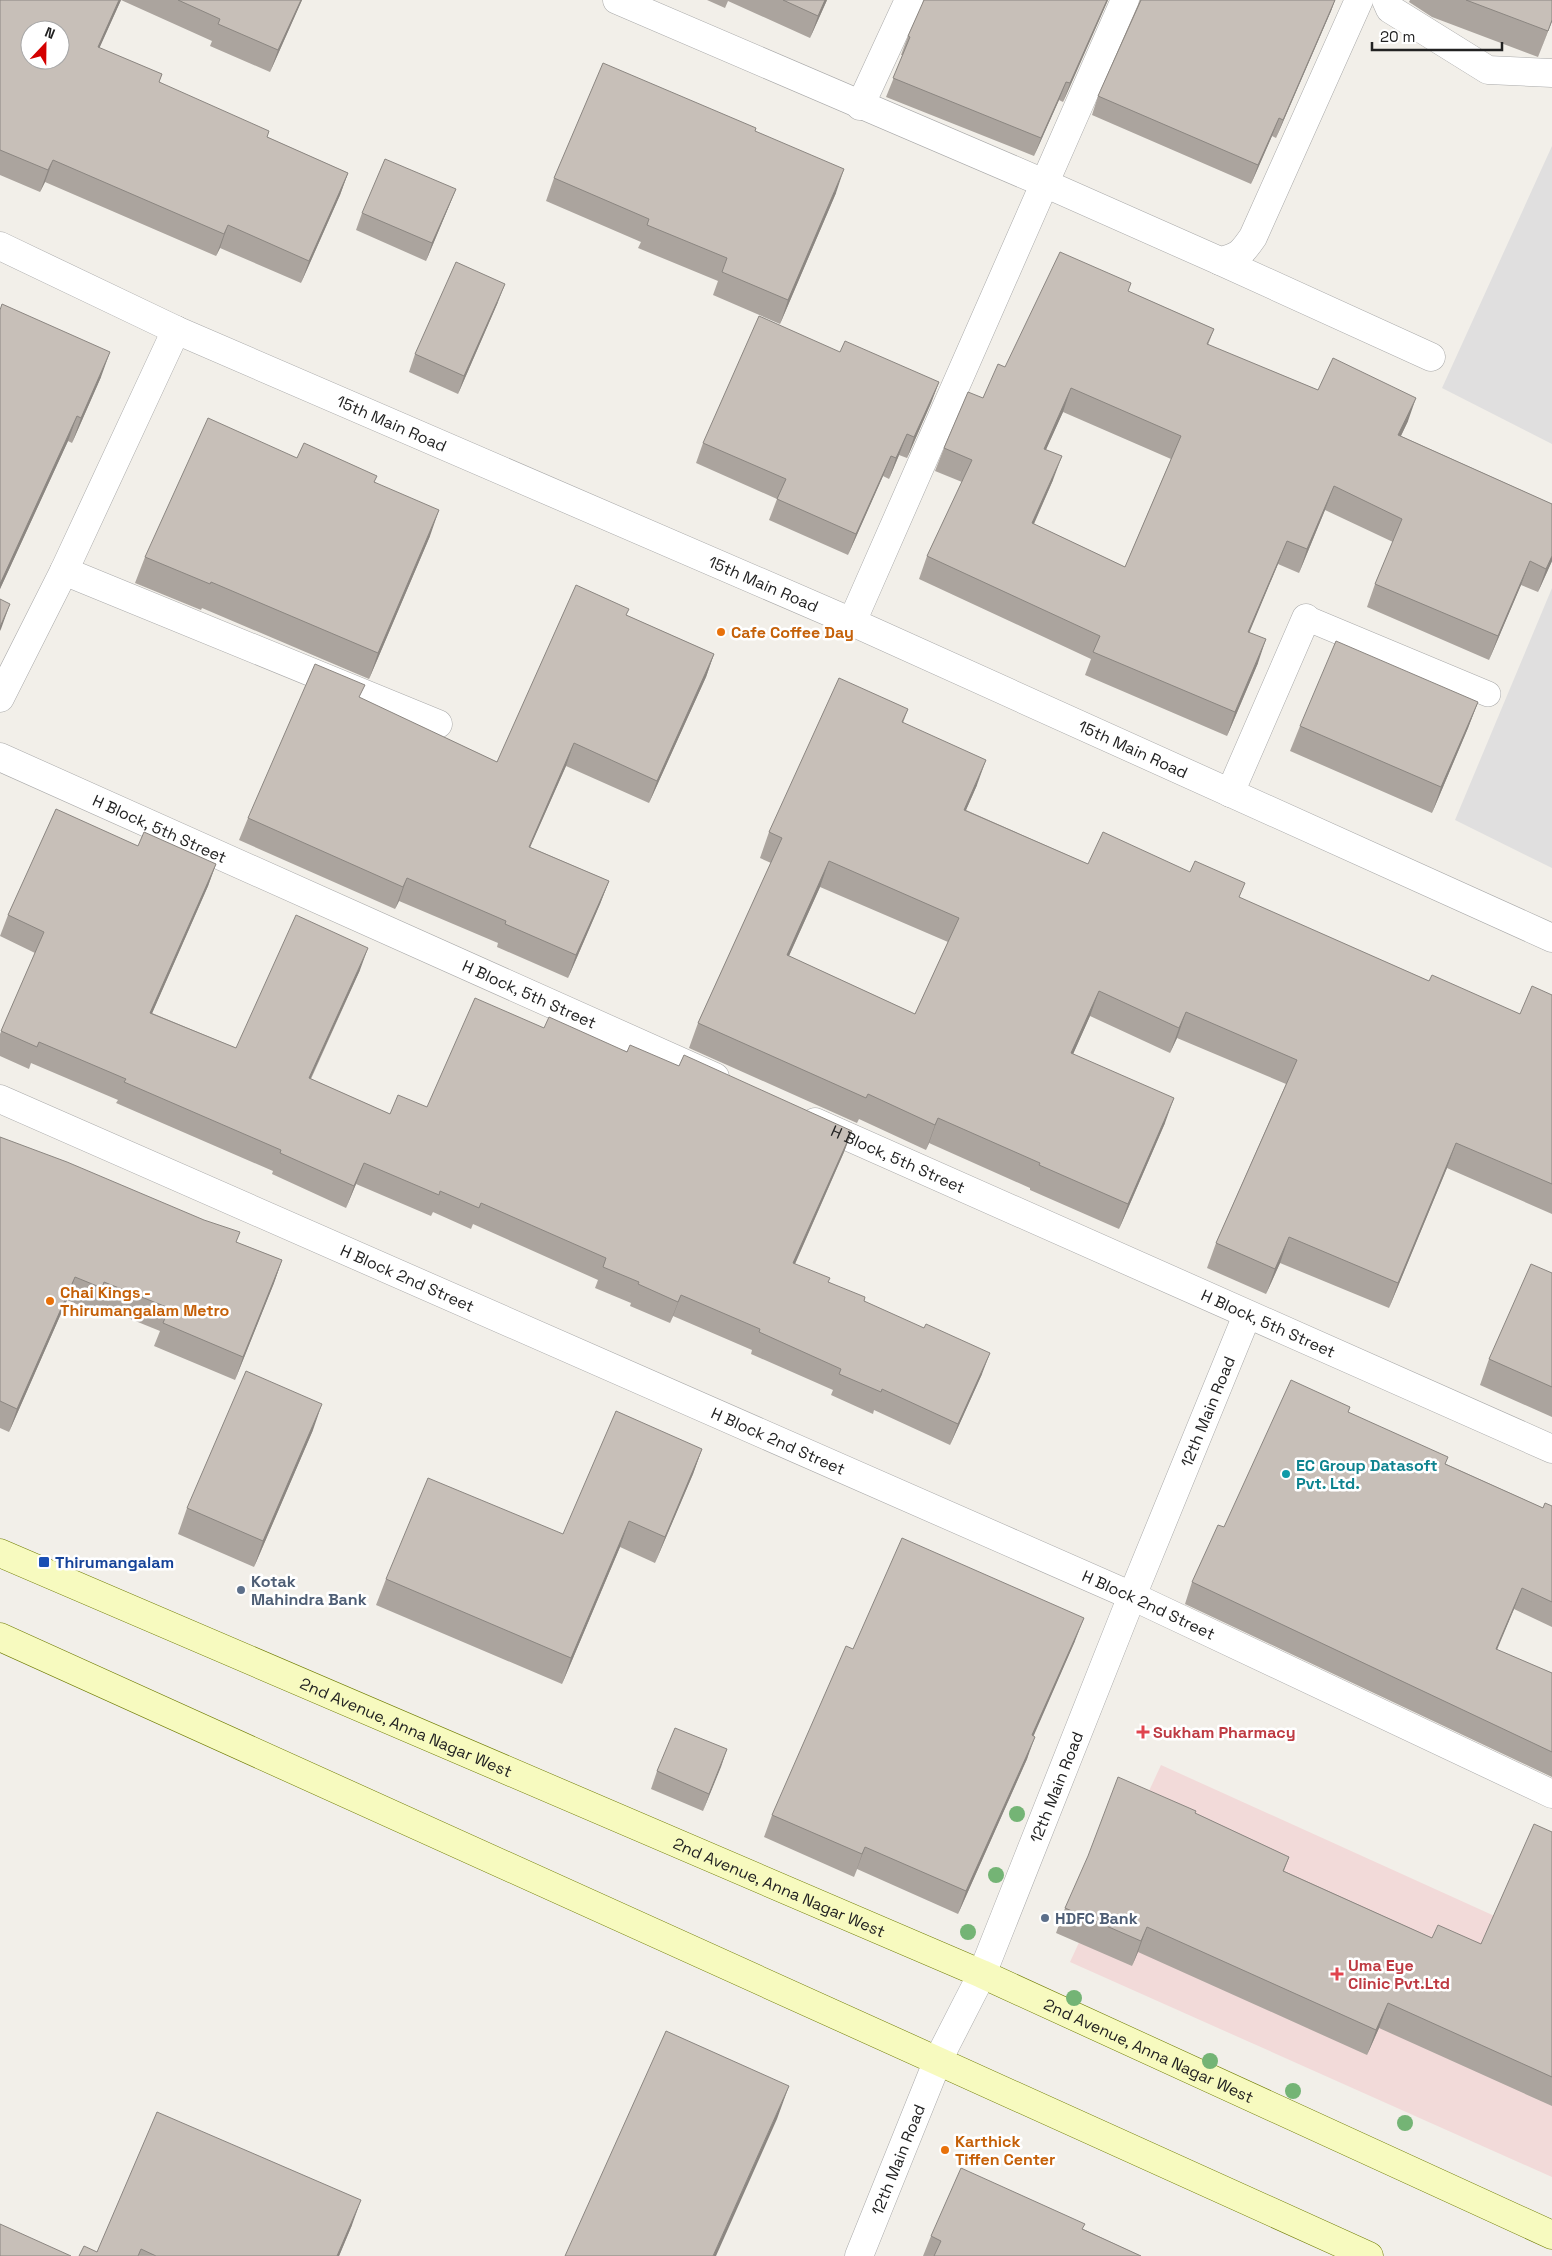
<svg xmlns="http://www.w3.org/2000/svg" width="1552" height="2256" font-family="'Space Grotesk',sans-serif">
  <style>
    .residential { fill: #e0dfdf }
    .commercial { fill: #f2dad9 }
    .lines { fill: none; stroke-linecap: round; stroke-linejoin: round }
    .service-casing { stroke: #a9a9a9; stroke-width: 26 }
    .minor-casing { stroke: #a9a9a9; stroke-width: 29 }
    .secondary-casing { stroke: #707d05; stroke-width: 29 }
    .service { stroke: #fff; stroke-width: 25 }
    .minor { stroke: #fff; stroke-width: 28 }
    .secondary { stroke: #f7fabf; stroke-width: 28 }
    .tree { fill: #74b475 }
    .wall { fill: #aba49e; fill-rule: evenodd }
    .shaded-wall { fill: #8b8681 }
    .building { fill: #c7bfb8; stroke: #8b8681; fill-rule: evenodd }
    .food-dot { fill: #e8710a; stroke: #fff; stroke-width: 2 }
    .culture-dot { fill: #0f9aa8; stroke: #fff; stroke-width: 2 }
    .transit-dot { fill: #1a4fb4; stroke: #fff; stroke-width: 2 }
    .service-dot { fill: #5c6f8a; stroke: #fff; stroke-width: 2 }
    .health-dot { fill: #e0444e; stroke: #fff; stroke-width: 2 }
    .labels { text-anchor: middle; stroke-width: 5; stroke-linejoin: round; paint-order: stroke }
    .street-label { font-size: 16px; fill: #222; stroke: #fff }
    .food-label { font-size: 16px; font-weight: bold; fill: #c56008; stroke: #fff; text-anchor: start }
    .culture-label { font-size: 16px; font-weight: bold; fill: #0d838f; stroke: #fff; text-anchor: start }
    .transit-label { font-size: 16px; font-weight: bold; fill: #164399; stroke: #fff; text-anchor: start }
    .service-label { font-size: 16px; font-weight: bold; fill: #4e5e75; stroke: #fff; text-anchor: start }
    .health-label { font-size: 16px; font-weight: bold; fill: #be3a42; stroke: #fff; text-anchor: start }
  </style>
  <rect width="100%" height="100%" fill="#f2efe9"/>
  <path class="residential" d="M1552 146V444L1442 388Z
    M1552 588V868L1455 820Z"/>
  <path class="commercial" d="M1161 1765 1552 1942V2177L1070 1962Z"/>
  <g class="lines">
    <defs>
      <path id="service" d="M1306 618 1488 694"/>
      <g id="minor">
        <path d="M617 0 1044 183 1220 261C1239 257 1242 253 1253 237L1359 0"/>
        <path d="M1386 0 1390 9 1488 70 1552 73"/>
        <path d="M860 106 909 0"/>
        <path id="s1" d="M0 246 176 330 852 622 1552 938"/>
        <path d="M1220 261 1431 357"/>
        <path d="M64 571 438 724"/>
        <path d="M852 622 1125 0"/>
        <path d="M0 698 64 571 176 330"/>
        <path id="s2" d="M0 757 715 1077"/>
        <path d="M1230 793 1306 618"/>
        <path id="s3" d="M0 1099 1132 1596 1552 1794"/>
        <path id="s4" d="M815 1122 1552 1449"/>
        <path id="s5" d="M859 2256 938 2060 982 1974 1132 1596 1247 1315"/>
      </g>
      <g id="secondary">
        <path id="s6" d="M0 1553 982 1974 1552 2235"/>
        <path d="M0 1637 1369 2256"/>
      </g>
    </defs>
    <use href="#service" class="service-casing"/>
    <use href="#minor" class="minor-casing"/>
    <use href="#secondary" class="secondary-casing"/>
    <use href="#service" class="service"/>
    <use href="#minor" class="minor"/>
    <use href="#secondary" class="secondary"/>
  </g>
  <g class="tree">
    <circle cx="1017" cy="1814" r="8"/>
    <circle cx="996" cy="1875" r="8"/>
    <circle cx="968" cy="1932" r="8"/>
    <circle cx="1074" cy="1998" r="8"/>
    <circle cx="1210" cy="2061" r="8"/>
    <circle cx="1293" cy="2091" r="8"/>
    <circle cx="1405" cy="2123" r="8"/>
  </g>
  <path class="wall" d="M0 0H302L270 72 210 46 212 41 121 0 99 48 162 74 159 82 267 137 348 173 340 195 301 283 220 248 216 256 45 182 40 192 0 175Z
    M707 0H827L810 38 728 1 725 8Z
    M924 0H1108L1063 102 1059 100 1034 156 886 97 903 55H901L908 36 924 2Z
    M1140 0H1335L1331 11 1276 138 1272 136 1251 184 1092 115 1098 96Z
    M1410 0H1552V21L1538 57 1432 17 1409 2Z
    M755 131 836 193 780 324 713 295 718 281 638 248 641 242 546 201 554 178Z
    M456 189 449 206 426 261 356 230 362 213Z
    M1128 291 1214 329 1208 345 1318 390 1408 421 1401 436 1552 504V561L1538 592 1521 585 1489 660 1367 607 1375 584 1393 542 1325 510 1299 573 1278 564 1249 632 1258 663 1227 736 1085 675 1091 659 919 579 927 556 962 482 935 471 944 448 983 398 1005 367ZM1063 412 1171 459 1125 567 1034 524 1053 480 1046 449Z
    M498 302 458 394 409 372 415 354Z
    M0 310 101 377 72 443 68 441 0 589Z
    M840 352 939 382 931 403 907 458 899 455 889 479 883 476 848 555 769 520 777 499 696 463 703 443Z
    M297 458 375 482 430 536 369 679 202 608 201 610 135 583 145 557Z
    M626 615 714 654 706 677 649 803 566 766 530 847 609 881 600 904 568 978 497 947 498 943 399 901 395 909 239 840 248 818 360 698 497 762Z
    M1478 702 1468 728 1432 813 1290 751 1300 726Z
    M908 709 903 723 977 785 966 810 1088 864 1240 898 1429 981 1520 1014 1552 995V1214L1447 1168 1389 1308 1280 1263 1266 1294 1207 1268 1216 1243 1286 1084 1177 1038 1170 1053 1090 1016 1073 1054 1165 1123 1119 1229 1030 1190V1188L929 1143 926 1150 859 1119 857 1123 689 1048 698 1023 771 863 760 858 769 832ZM820 887 948 942 915 1014 789 956Z
    M138 846 216 864 208 886 152 1013 236 1048 360 970 311 1079 390 1114 427 1107 544 1028 679 1066 852 1131 844 1152 795 1264 864 1301 982 1374 950 1445 874 1410 873 1414 831 1395 833 1390 751 1354 752 1350 673 1316 670 1323 630 1306 631 1303 595 1288 598 1280 473 1224 471 1229 433 1212 431 1216 356 1184 346 1208 272 1174 273 1171 116 1103 118 1100 31 1063 29 1069 0 1056V1034L35 953 0 936 8 915Z
    M0 1137 236 1242 282 1260 274 1283 235 1380 154 1346 160 1331 96 1305 93 1311 67 1300 9 1432 0 1428Z
    M1552 1273V1417L1480 1385 1489 1359Z
    M1348 1412 1446 1464 1543 1508 1552 1506V1627L1514 1609 1497 1650 1552 1673V1777L1185 1604 1192 1582Z
    M313 1430 254 1567 178 1534 187 1508Z
    M702 1449 693 1474 655 1563 620 1547 562 1684 376 1605 386 1579 563 1534Z
    M1075 1641 1033 1736 1027 1759 958 1914 857 1869 854 1877 764 1837 772 1815 853 1649Z
    M727 1749 703 1811 651 1789 657 1771Z
    M1195 1813 1289 1857 1284 1871 1432 1938 1481 1944 1552 1832V2106L1379 2028 1367 2055 1138 1952 1132 1966 1056 1933 1065 1908Z
    M352 2225 339 2256H79L97 2252Z
    M1083 2229 1141 2256H923L931 2236Z"/>
  <path class="shaded-wall" d="M119 0H121L90 69 98 47Z
    M301 0H302L270 72 278 50Z
    M825 0H827L810 38 818 16Z
    M1107 0H1108L1063 102 1070 83Z
    M1335 0 1331 11 1276 138 1283 120Z
    M1552 20V21L1538 57Z
    M1066 82 1059 100 1034 156 1041 138Z
    M1279 118 1272 136 1251 184 1258 165Z
    M53 160 45 182 40 192 48 170Z
    M844 169 836 193 780 324 788 300Z
    M348 173 340 195 301 283 309 261Z
    M456 189 449 206 426 261 432 243Z
    M228 225 220 248 216 256 224 234Z
    M505 284 498 302 458 394 464 376Z
    M110 352 101 377 72 443 81 418Z
    M939 382 931 403 907 458 914 437Z
    M1071 388 1063 412 1036 472 1044 449Z
    M1416 398 1408 421 1390 458 1398 435Z
    M77 416 68 441 0 589V584Z
    M907 434 899 455 889 479 896 458Z
    M891 456 883 476 848 555 856 534Z
    M1062 456 1053 480 1024 546 1032 523Z
    M1334 486 1325 510 1299 573 1307 549Z
    M439 510 430 536 369 679 378 653Z
    M1287 541 1278 564 1240 655 1248 632Z
    M1552 556V561L1538 592 1546 569Z
    M1530 561 1521 585 1489 660 1498 636Z
    M10 604 1 629 0 631V627Z
    M1266 639 1258 663 1227 736 1235 712Z
    M714 654 706 677 649 803 657 781Z
    M1478 702 1468 728 1432 813 1441 787Z
    M574 743 566 766 520 870 529 847Z
    M986 760 977 785 955 835 964 810Z
    M829 861 820 887 778 980 787 955Z
    M216 864 208 886 143 1034 150 1013Z
    M407 878 399 901 395 909 403 887Z
    M609 881 600 904 568 978 576 955Z
    M368 948 360 970 301 1099 309 1078Z
    M1099 991 1090 1016 1062 1079 1071 1053Z
    M1186 1012 1177 1038 1170 1053 1179 1028Z
    M1174 1098 1165 1123 1119 1229 1128 1204Z
    M938 1118 929 1143 926 1150 935 1125Z
    M852 1131 844 1152 786 1284 793 1263Z
    M1456 1143 1447 1168 1389 1308 1398 1283Z
    M364 1163 356 1184 346 1208 354 1186Z
    M1289 1237 1280 1263 1266 1294 1275 1269Z
    M282 1260 274 1283 235 1380 243 1357Z
    M75 1277 67 1300 9 1432 17 1409Z
    M681 1295 673 1316 670 1323 678 1302Z
    M990 1353 982 1374 950 1445 958 1424Z
    M322 1404 313 1430 254 1567 263 1541Z
    M702 1449 693 1474 655 1563 665 1537Z
    M629 1521 620 1547 562 1684 571 1658Z
    M1522 1588 1514 1609 1488 1670 1496 1649Z
    M1084 1618 1075 1641 1024 1758 1032 1735Z
    M1035 1737 1027 1759 958 1914 966 1891Z
    M727 1749 721 1767 703 1811 709 1794Z
    M865 1847 857 1869 854 1877 862 1854Z
    M1147 1927 1138 1952 1132 1966 1141 1941Z
    M1388 2003 1379 2028 1367 2055 1376 2030Z
    M789 2086 777 2119 716 2256H713Z
    M361 2200 352 2225 339 2256H337Z"/>
  <path class="building" d="M0 0H119L98 47 162 74 159 82 269 131 267 137 348 173 309 261 228 225 224 234 53 160 48 170 0 150ZM30 30H60V60H30Z
    M178 0H301L278 50 218 24 220 19Z
    M783 0H825L818 16Z
    M924 0H1107L1070 83 1066 82 1041 138 893 78 910 37 908 36Z
    M1141 0H1335L1283 120 1279 118 1258 165 1098 96Z
    M1466 0H1552V20L1548 31Z
    M603 63 756 128 755 131 844 169 788 300 722 272 727 258 647 225 649 219 554 178Z
    M385 159 456 189 432 243 362 213Z
    M1060 252 1131 283 1128 291 1214 329 1207 344 1318 390 1333 358 1416 398 1398 435 1552 504V556L1546 569 1530 561 1498 636 1375 584 1402 519 1334 486 1307 549 1287 541 1248 632 1266 639 1235 712 1093 652 1100 636 927 556 972 460 944 448 968 392 983 398 998 364 1005 367ZM1071 388 1181 436 1125 567 1032 523 1062 456 1044 449Z
    M456 262 505 284 464 376 415 354Z
    M2 304 110 352 81 418 77 416 0 584V310Z
    M759 316 840 352 845 341 939 382 914 437 907 434 896 458 891 456 856 534 777 499 786 479 703 443Z
    M208 418 297 458 304 443 377 476 374 482 439 510 378 653 211 582 210 584 145 557Z
    M576 585 629 609 626 615 714 654 657 781 574 743 529 847 609 881 576 955 505 924 506 921 407 878 403 887 248 818 315 664 365 685 359 697 497 762Z
    M0 599 10 604 0 627Z
    M1336 641 1478 702 1441 787 1300 726Z
    M839 678 908 709 902 722 986 760 964 810 1088 864 1103 832 1190 872 1195 861 1245 883 1239 897 1429 981 1432 975 1520 1014 1532 986 1552 995V1184L1456 1143 1398 1283 1289 1237 1275 1269 1216 1243 1297 1060 1186 1012 1179 1028 1099 991 1071 1053 1174 1098 1128 1204 1039 1165 1040 1163 938 1118 935 1125 868 1094 866 1098 698 1023 782 838 769 832ZM829 861 959 918 915 1014 787 955Z
    M56 809 138 846 144 832 216 864 150 1013 236 1048 296 915 368 948 309 1078 390 1114 398 1095 427 1107 475 998 544 1028 549 1017 627 1052 630 1045 679 1066 684 1055 852 1131 793 1263 830 1278 828 1282 865 1297 864 1301 924 1328 926 1324 990 1353 958 1424 882 1389 881 1392 839 1374 841 1369 759 1332 760 1329 681 1295 678 1302 638 1284 639 1282 603 1267 606 1258 481 1203 479 1208 440 1191 439 1195 364 1163 354 1186 280 1153 281 1150 124 1082 126 1079 39 1042 37 1047 1 1031 44 932 8 915Z
    M0 1137 67 1162 204 1220 240 1232 236 1242 282 1260 243 1357 163 1323 169 1308 104 1282 102 1288 75 1277 17 1409 0 1401Z
    M1531 1264 1552 1273V1387L1489 1359Z
    M246 1371 322 1404 263 1541 187 1508Z
    M1291 1380 1350 1407 1348 1412 1448 1457 1445 1464 1543 1508 1545 1503 1552 1506V1602L1522 1588 1496 1649 1552 1673V1752L1192 1582 1218 1525 1224 1527Z
    M616 1411 702 1449 665 1537 629 1521 571 1658 386 1579 428 1478 563 1534Z
    M902 1538 1084 1618 1032 1735 1035 1737 966 1891 865 1847 862 1854 772 1815 846 1646 853 1649Z
    M675 1728 727 1749 709 1794 657 1771Z
    M1118 1777 1196 1811 1195 1813 1289 1857 1283 1871 1432 1938 1438 1925 1481 1944 1534 1824 1552 1832V2077L1388 2003 1376 2030 1147 1927 1141 1941 1065 1908 1088 1856Z
    M666 2031 789 2086 713 2256H565Z
    M157 2112 361 2200 337 2256H156L141 2249 138 2256H79L84 2246 97 2252Z
    M961 2168 1085 2224 1082 2229 1141 2256H934L941 2241 931 2236Z
    M0 2224 71 2256H0Z"/>
  <g class="food-dot">
    <circle cx="721" cy="632" r="5"/>
    <circle cx="50" cy="1301" r="5"/>
    <circle cx="945" cy="2150" r="5"/>
  </g>
  <circle class="culture-dot" cx="1286" cy="1474" r="5"/>
  <rect class="transit-dot" x="38" y="1556" width="12" height="12" rx="2.5"/>
  <g class="service-dot">
    <circle cx="241" cy="1590" r="5"/>
    <circle cx="1045" cy="1918" r="5"/>
  </g>
  <g class="health-dot">
    <path d="M1140.5 1724.5h5v5h5v5h-5v5h-5v-5h-5v-5h5z"/>
    <path d="M1334.5 1966.5h5v5h5v5h-5v5h-5v-5h-5v-5h5z"/>
  </g>
  <g class="labels">
    <g class="street-label">
      <text dy="6" stroke="none"><textPath href="#s1" startOffset="430">15th Main Road</textPath></text>
      <text dy="6" stroke="none"><textPath href="#s1" startOffset="835">15th Main Road</textPath></text>
      <text dy="6" stroke="none"><textPath href="#s1" startOffset="1240">15th Main Road</textPath></text>
      <text dy="6" stroke="none"><textPath href="#s2" startOffset="175">H Block, 5th Street</textPath></text>
      <text dy="6" stroke="none"><textPath href="#s2" startOffset="580">H Block, 5th Street</textPath></text>
      <text dy="6" stroke="none"><textPath href="#s4" startOffset="91">H Block, 5th Street</textPath></text>
      <text dy="6" stroke="none"><textPath href="#s3" startOffset="445">H Block 2nd Street</textPath></text>
      <text dy="6" stroke="none"><textPath href="#s4" startOffset="496">H Block, 5th Street</textPath></text>
      <text dy="6" stroke="none"><textPath href="#s5" startOffset="914">12th Main Road</textPath></text>
      <text dy="6" stroke="none"><textPath href="#s3" startOffset="850">H Block 2nd Street</textPath></text>
      <text dy="6" stroke="none"><textPath href="#s3" startOffset="1255">H Block 2nd Street</textPath></text>
      <text dy="6" stroke="none"><textPath href="#s6" startOffset="442">2nd Avenue, Anna Nagar West</textPath></text>
      <text dy="6" stroke="none"><textPath href="#s5" startOffset="509">12th Main Road</textPath></text>
      <text dy="6" stroke="none"><textPath href="#s6" startOffset="848">2nd Avenue, Anna Nagar West</textPath></text>
      <text dy="6" stroke="none"><textPath href="#s6" startOffset="1252">2nd Avenue, Anna Nagar West</textPath></text>
      <text dy="6" stroke="none"><textPath href="#s5" startOffset="104">12th Main Road</textPath></text>
    </g>
    <g class="food-label">
      <text x="731" y="638">Cafe Coffee Day</text>
      <text x="60" y="1298">Chai Kings -<tspan x="60" dy="18">Thirumangalam Metro</tspan></text>
      <text x="955" y="2147">Karthick<tspan x="955" dy="18">Tiffen Center</tspan></text>
    </g>
    <g class="culture-label">
      <text x="1296" y="1471">EC Group Datasoft<tspan x="1296" dy="18">Pvt. Ltd.</tspan></text>
    </g>
    <g class="transit-label">
      <text x="55" y="1568">Thirumangalam</text>
    </g>
    <g class="service-label">
      <text x="251" y="1587">Kotak<tspan x="251" dy="18">Mahindra Bank</tspan></text>
      <text x="1055" y="1924">HDFC Bank</text>
    </g>
    <g class="health-label">
      <text x="1153" y="1738">Sukham Pharmacy</text>
      <text x="1348" y="1971">Uma Eye<tspan x="1348" dy="18">Clinic Pvt.Ltd</tspan></text>
    </g>
  </g>
  <g transform="translate(45 45) rotate(22)"><circle r="24" fill="#ffffff" stroke="#a7a7a7"/>
  <path d="M0-4L9 19L0 12L-9 19Z" fill="#d40000"/>
  <text y="-8" font-size="14" font-weight="bold" text-anchor="middle" fill="#222222">N</text>
  </g>
  <path d="M1372 42v8h130v-8" fill="none" stroke="#222222" stroke-width="2.5"/>
  <text x="1380" y="42" font-size="15" fill="#222222" stroke="#ffffff" stroke-width="4" paint-order="stroke">20 m</text>
</svg>
